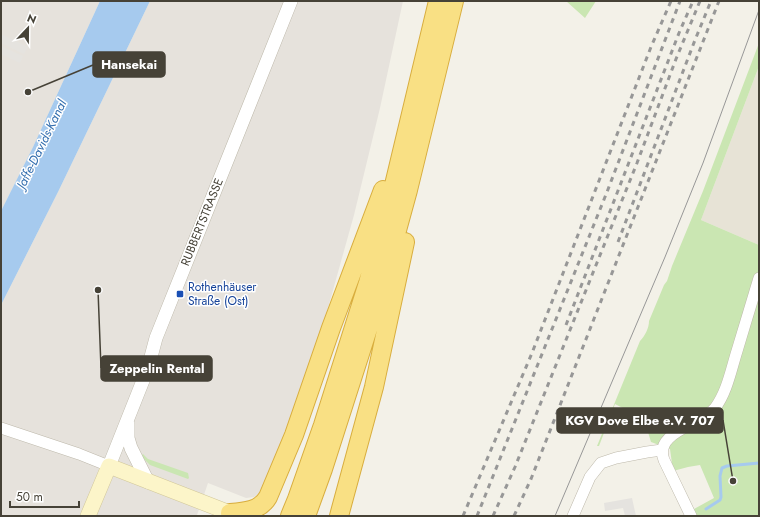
<svg xmlns="http://www.w3.org/2000/svg" width="760" height="517" font-family="Jost,sans-serif">
  <style>
    .residential { fill: #e7e3d6 }
    .industrial { fill: #e6e2dc }
    .green { fill: #cae6b2 }
    .parking { fill: #e5e3df }
    .water { fill: #a6caee }
    .lines { fill: none; stroke-linecap: round; stroke-linejoin: round }
    .stream { stroke: #a6caee; stroke-width: 3 }
    .minor-casing { stroke: #beb9ab; stroke-width: 12 }
    .tertiary-casing { stroke: #beb9ab; stroke-width: 14 }
    .secondary-casing { stroke: #d1c799; stroke-width: 16 }
    .trunk-casing { stroke: #d8ad3e; stroke-width: 20 }
    .minor { stroke: #fff; stroke-width: 11 }
    .tertiary { stroke: #fff; stroke-width: 13 }
    .secondary { stroke: #fcf5c9; stroke-width: 15 }
    .trunk { stroke: #f9e084; stroke-width: 18 }
    .tram { stroke: #979797; stroke-width: 1 }
    .rail { stroke: #979797; stroke-width: 3; stroke-dasharray: 5 5; stroke-linecap: butt }
    .transit-dot { fill: #1a4fb4; stroke: #fff; stroke-width: 1.5 }
    .labels { text-anchor: middle; stroke-width: 3; stroke-linejoin: round; paint-order: stroke }
    .street-label { font-size: 12px; fill: #464237; stroke: #fff }
    .transit-label { font-size: 12px; fill: #164399; stroke: #fff; text-anchor: start }
    .water-label { font-size: 13px; font-style: italic; fill: #346faf; stroke: #fff }
    .leader { fill: none; stroke: #464237; stroke-width: 1.5 }
    .callout-dot { fill: #464237; stroke: #fff; stroke-width: 1.5 }
    .callout { fill: #464237; stroke: #464237; stroke-width: 1.5 }
    .callout-label { font-size: 13px; text-anchor: middle; font-weight: bold; fill: #fff }
  </style>
  <rect width="100%" height="100%" fill="#f3f1e8"/>
  <path class="residential" d="M759 66V245L701 220Z"/>
  <path class="industrial" d="M1 1H100L33 147 1 211Z
    M150 1H403L380 108 354 215 321 333 285 439 262 491 254 497 246 498 208 483 197 515 199 516H1V305L58 192Z"/>
  <path class="green" d="M566 1H596L585 18Z
    M759 43V66L701 220 759 245V516H697L694 509 714 498 700 465 688 467 673 471 670 449 651 442 644 419 615 404 599 446H597L640 341C645 336 649 328 649 321L664 285 667 281 672 266 703 191Z
    M143 454 148 459 188 473 189 478 188 479 150 465 141 456Z"/>
  <path class="parking" d="M1 34 28 47 24 54 1 43Z
    M1 46 23 56 20 63 1 54Z
    M632 498 636 516H625L623 508 605 511 604 503Z"/>
  <path class="water" d="M100 1H150L58 192 1 305V211L33 147Z"/>
  <g class="lines">
    <path class="stream" d="M706 509 720 500 721 497 720 476 722 468 727 466 759 463"/>
    <defs>
      <path id="minor" d="M1 428 79 454 109 466
        M573 516 590 477 601 463 616 458 647 452 662 450
        M691 516 664 460C653 432 701 425 715 408 727 392 731 370 737 351 744 327 752 302 759 278"/>
      <path id="tertiary" d="M128 424V438L131 448 148 482
        M109 466 148 368 156 338 291 1"/>
      <path id="secondary" d="M88 516 109 466 230 513"/>
      <path id="trunk" d="M230 513C244 512 260 511 268 497L294 435 331 328 383 190
        M290 516 297 499 323 425 368 283 388 210 438 1
        M306 516 323 469 382 285 408 190 454 1
        M339 516 374 387 405 242"/>
    </defs>
    <use href="#minor" class="minor-casing"/>
    <use href="#tertiary" class="tertiary-casing"/>
    <use href="#secondary" class="secondary-casing"/>
    <use href="#trunk" class="trunk-casing"/>
    <use href="#minor" class="minor"/>
    <use href="#tertiary" class="tertiary"/>
    <use href="#secondary" class="secondary"/>
    <use href="#trunk" class="trunk"/>
    <path class="tram" d="M555 516 665 257 703 163 759 10"/>
    <path class="rail" d="M618 242 695 40 711 1
      M566 325 679 33 693 1
      M463 516 532 353 651 47 671 1
      M477 516 607 192 680 1
      M493 516 515 467 637 163 676 59 700 1
      M514 516 531 479 719 1"/>
  </g>
  <rect class="transit-dot" x="176" y="290" width="8" height="8" rx="2"/>
  <g class="labels">
    <g class="street-label">
      <text transform="translate(202 222) rotate(-68)" y="4">RUBBERTSTRASSE</text>
    </g>
    <g class="transit-label">
      <text x="188" y="291">Rothenhäuser<tspan x="188" dy="14">Straße (Ost)</tspan></text>
    </g>
    <g class="water-label">
      <text transform="translate(41 144) rotate(-64)" y="5">Jaffe-Davids-Kanal</text>
    </g>
  </g>
  <path class="leader" d="M28 92L93 65M98 290L101 368M733 481L723 420"/>
  <g class="callout-dot">
    <circle cx="28" cy="92" r="4"/>
    <circle cx="98" cy="290" r="4"/>
    <circle cx="733" cy="481" r="4"/>
  </g>
  <g class="callout">
    <rect x="93" y="52" width="72" height="25" rx="4"/>
    <rect x="101" y="356" width="111" height="25" rx="4"/>
    <rect x="557" y="408" width="166" height="25" rx="4"/>
  </g>
  <g class="callout-label">
    <text x="129" y="69">Hansekai</text>
    <text x="157" y="373">Zeppelin Rental</text>
    <text x="640" y="425">KGV Dove Elbe e.V. 707</text>
  </g>
  <rect width="760" height="517" fill="none" stroke="#464237" stroke-width="4"/>
  <g transform="translate(28 28) rotate(22)" stroke="#ffffff" stroke-width="3" paint-order="stroke">
  <path d="M0-3L7 15L0 10L-7 15Z" fill="#464237"/>
  <text y="-6" font-size="11" font-weight="bold" text-anchor="middle" fill="#464237">N</text>
  </g>
  <path d="M10 501v6h69v-6" fill="none" stroke="#464237" stroke-width="2"/>
  <text x="16" y="501" font-size="12" fill="#464237" stroke="#ffffff" stroke-width="3" paint-order="stroke">50 m</text>
</svg>
